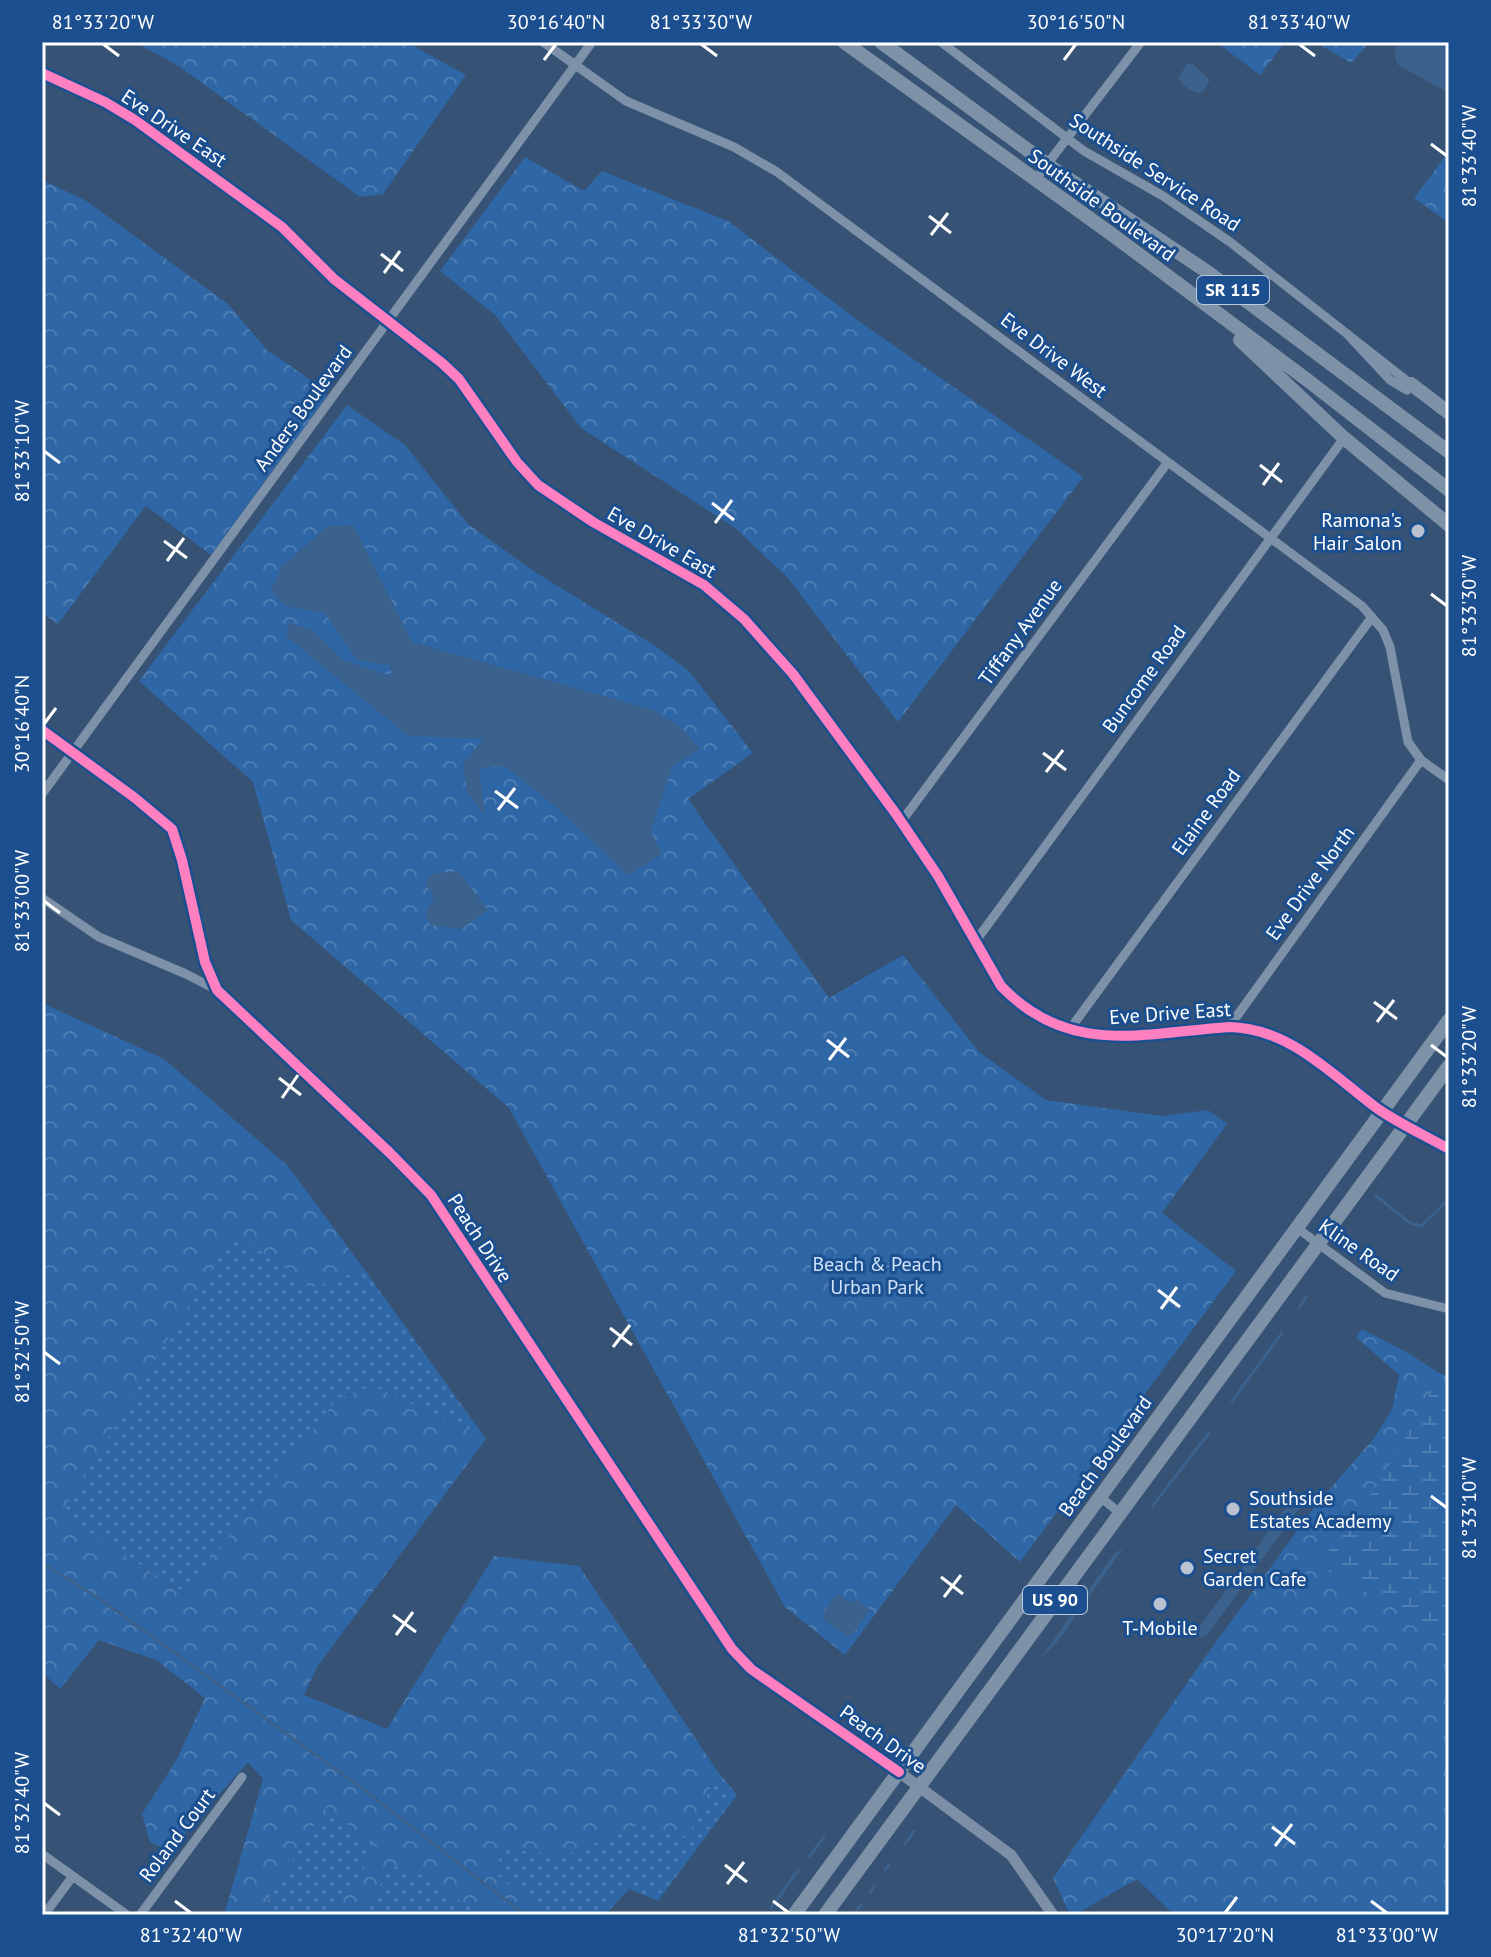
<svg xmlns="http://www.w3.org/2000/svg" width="1491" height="1957" font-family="'PT Sans',sans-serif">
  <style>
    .grass { fill: url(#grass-dots) }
    .forest { fill: url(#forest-crowns) }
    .wetland { fill: url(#wetland-marsh) }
    .water { fill: #3b618d }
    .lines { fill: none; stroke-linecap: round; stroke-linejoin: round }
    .stream { stroke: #3b618d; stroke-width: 3 }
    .minor { stroke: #7d92a8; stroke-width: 9 }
    .major { stroke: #7d8ea7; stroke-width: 11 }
    .highway { stroke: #7e92a7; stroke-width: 14 }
    .cycleway-casing { stroke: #1b4f8f; stroke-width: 15 }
    .cycleway { stroke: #ff80c0; stroke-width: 10 }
    .ticks { fill: none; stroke: #fff; stroke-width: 3 }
    .poi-dot { fill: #b9c2ce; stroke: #1b4f8f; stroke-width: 3 }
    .labels { text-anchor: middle; stroke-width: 6; stroke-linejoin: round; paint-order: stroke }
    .shield { fill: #1b4f8f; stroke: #bbcadd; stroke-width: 2 }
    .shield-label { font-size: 18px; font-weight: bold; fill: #fff }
    .street-label { font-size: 20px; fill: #fff; stroke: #1b4f8f }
    .poi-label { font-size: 20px; fill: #fff; stroke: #1b4f8f; text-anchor: start }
    .park-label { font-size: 20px; fill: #cfe3fa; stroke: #1b4f8f }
    .neatline { fill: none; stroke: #fff; stroke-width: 3 }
    .ticks-label { font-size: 20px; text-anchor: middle; fill: #fff }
  </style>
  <defs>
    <pattern id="grass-dots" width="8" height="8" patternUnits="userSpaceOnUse" patternTransform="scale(2)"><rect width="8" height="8" fill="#2f66a5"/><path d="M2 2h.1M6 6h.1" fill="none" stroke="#4e7db2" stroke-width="1.8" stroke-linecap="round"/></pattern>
    <pattern id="forest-crowns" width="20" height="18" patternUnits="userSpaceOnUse" patternTransform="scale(2)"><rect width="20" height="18" fill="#2f66a5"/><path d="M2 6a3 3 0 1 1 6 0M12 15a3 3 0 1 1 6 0" fill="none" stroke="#4e7db2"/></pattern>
    <pattern id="wetland-marsh" width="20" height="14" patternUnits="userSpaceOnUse" patternTransform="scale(2)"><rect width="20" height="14" fill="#2f66a5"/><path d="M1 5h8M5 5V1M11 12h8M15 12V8" fill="none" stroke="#4e7db2"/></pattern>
  </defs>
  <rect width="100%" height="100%" fill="#365274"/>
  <path class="grass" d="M234 1231 311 1288 364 1269 486 1439 373 1386 337 1399 185 1594 60 1513Z
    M718 1772 737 1795 658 1901 629 1889 605 1915H545L496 1874 501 1848 565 1855 642 1824 688 1837Z
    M326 1807 378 1848 333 1915H258Z
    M390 1865H406L483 1915H364Z"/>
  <path class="forest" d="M134 42H406L466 75 383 194 360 197 177 65Z
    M1216 42H1285L1260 75Z
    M1316 42H1370L1351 63Z
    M1449 151V223L1414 198Z
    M525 157 584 191 602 171 728 221 860 322 1083 477 898 722 787 577 735 528 581 428 495 315 440 271Z
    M42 180 85 200 228 304 266 349 315 383 327 396 211 555 146 506 58 624 42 613Z
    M347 405 405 445 468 524 535 572 657 647 689 671 753 753 688 799 829 998 903 955 979 1052 1046 1100 1162 1116 1208 1110 1227 1124 1162 1213 1236 1271 1020 1562 956 1505 845 1655 785 1607 509 1108 291 920 253 782 139 681Z
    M42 1003 164 1059 288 1166 364 1269 311 1288 234 1232 61 1513 184 1594 337 1399 373 1386 486 1439 317 1667 304 1695 387 1729 494 1556 579 1566 718 1772 688 1837 642 1824 565 1855 501 1848 496 1874 545 1915H483L406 1865H390L364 1915H333L377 1848 326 1807 258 1915H224L263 1779 248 1762 169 1851 150 1842 142 1814 177 1759 205 1698 156 1660 99 1640 60 1689 42 1672Z
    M1362 1329 1410 1354 1439 1373 1449 1376V1915H1180L1170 1911 1137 1879 1074 1915H1070L1053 1878 1200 1664 1316 1505 1375 1437 1392 1409 1399 1375 1356 1337Z"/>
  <path class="wetland" d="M1437 1380 1449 1408V1650L1400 1611 1318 1565 1382 1479Z"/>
  <path class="water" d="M1399 42H1449V93L1398 65C1394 56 1393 49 1399 42Z
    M1192 63 1210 80 1202 93C1192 94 1183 86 1178 78L1187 64Z
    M353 525 412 642 653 710 682 728 700 749 672 767 651 831 662 854 628 875 556 807 505 766 479 768 485 817 467 792 463 763 484 739 408 736 286 636 289 623 312 630 343 660 393 677 389 665 357 660 325 613 285 606 271 591 281 567 328 526Z
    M458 871 488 910 461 929 431 925 425 915 434 897 425 883 432 874Z
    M1209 1430 1211 1433 1152 1509 1151 1506Z
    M1289 1492 1301 1498 1304 1506 1298 1510 1208 1634 1202 1638 1198 1635V1629L1284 1510 1294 1499 1287 1494Z
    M1124 1547 1058 1641 1038 1662 1114 1554Z
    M839 1594 850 1602 857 1600 870 1609 854 1633 847 1636 824 1621 823 1614 833 1598Z"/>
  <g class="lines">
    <path class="stream" d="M1376 1196 1410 1223 1421 1226 1449 1199
      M1299 1308 1307 1296
      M1232 1401 1282 1333
      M42 1563 100 1599 363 1789 525 1915
      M905 1844 914 1831
      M809 1857 824 1837
      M885 1870 889 1865
      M871 1892 874 1886
      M771 1908 798 1870
      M854 1915 861 1905"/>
    <path class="minor" d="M543 42 626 101 734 147 777 172 1362 606 1383 630 1390 647 1408 742 1421 760 1449 780
      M941 42 1084 151 1163 196 1230 242 1411 384 1407 390 1390 380 1348 335
      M42 73 105 102 135 120 282 227 334 279 442 363 459 379 517 462 538 485 593 522 704 585 744 619 793 674 896 814 938 876 1001 986C1069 1057 1143 1033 1229 1027 1290 1028 1332 1075 1378 1109 1400 1124 1426 1136 1449 1149
      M1035 180 1141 42
      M42 730 135 798 172 829 182 860 205 962 217 990 390 1153 431 1195 732 1649 751 1669 899 1772
      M42 794 592 42
      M901 822 1168 462
      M42 898 99 937 186 974 217 990
      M975 942 1344 438
      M1229 1027 1421 760
      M1070 1029 1372 617
      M1297 1228 1385 1293 1449 1309
      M1100 1497 1120 1513
      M42 1854 127 1915
      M44 1915 73 1876
      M140 1915 242 1777"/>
    <path class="major" d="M899 1772 1011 1855 1053 1915"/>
    <path class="highway" d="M844 42 1110 233 1306 379 1449 490
      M881 42 1048 165 1209 273 1449 452
      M1240 340 1344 438 1449 525
      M1411 384 1449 413
      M794 1915 1449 1020
      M825 1915 1449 1066"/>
    <defs>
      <path id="cycleway" d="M42 73 105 102 135 120 282 227 334 279 442 363 459 379 517 462 538 485 593 522 704 585 744 619 793 674 896 814 938 876 1001 986C1069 1057 1143 1033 1229 1027 1290 1028 1332 1075 1378 1109 1400 1124 1426 1136 1449 1149
        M42 730 135 798 172 829 182 860 205 962 217 990 390 1153 431 1195 732 1649 751 1669 899 1772"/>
    </defs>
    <use href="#cycleway" class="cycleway-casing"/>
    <use href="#cycleway" class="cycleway"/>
  </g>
  <path class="ticks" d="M103 44 119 56M701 44 717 56M1299 44 1315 56M544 60 556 44M1064 60 1076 44M1431 144 1447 156M929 216 951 233M931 235 948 213M381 254 403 271M384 273 400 251M44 451 60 463M1260 465 1282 482M1263 485 1279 463M712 503 734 520M715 523 732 500M164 541 187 558M167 561 184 538M1431 594 1447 606M44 724 56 708M1043 753 1066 770M1046 772 1063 750M495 791 518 808M498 810 515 788M44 901 60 913M1374 1002 1397 1019M1377 1022 1394 1000M827 1040 849 1057M1431 1045 1447 1057M829 1060 846 1038M279 1078 301 1095M282 1098 298 1075M1158 1290 1180 1307M1161 1309 1177 1287M610 1328 632 1345M613 1347 630 1325M44 1352 60 1364M1431 1496 1447 1508M941 1577 963 1594M944 1597 961 1575M393 1615 416 1632M396 1635 413 1612M44 1803 60 1815M1272 1827 1295 1844M1275 1846 1292 1824M725 1865 747 1882M727 1884 744 1862M175 1901 191 1913M773 1901 789 1913M1371 1901 1387 1913M1225 1913 1237 1897"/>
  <g class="poi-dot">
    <circle cx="1418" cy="531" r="8"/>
    <circle cx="1233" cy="1509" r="8"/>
    <circle cx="1187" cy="1568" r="8"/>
    <circle cx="1160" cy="1604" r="8"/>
  </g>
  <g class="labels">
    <g class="shield">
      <rect x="1197" y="276" width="72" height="28" rx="6"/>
      <rect x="1023" y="1586" width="64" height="28" rx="6"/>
    </g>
    <g class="shield-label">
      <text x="1233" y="296">SR 115</text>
      <text x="1055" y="1606">US 90</text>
    </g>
    <g class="street-label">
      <text transform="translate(174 128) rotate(34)" y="7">Eve Drive East</text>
      <text transform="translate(1155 172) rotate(33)" y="7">Southside Service Road</text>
      <text transform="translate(1102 205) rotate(36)" y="7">Southside Boulevard</text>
      <text transform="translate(1054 355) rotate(37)" y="7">Eve Drive West</text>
      <text transform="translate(303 408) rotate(-54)" y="7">Anders Boulevard</text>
      <text transform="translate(662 542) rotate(30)" y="7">Eve Drive East</text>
      <text transform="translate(1020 632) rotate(-54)" y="7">Tiffany Avenue</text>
      <text transform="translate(1144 679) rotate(-54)" y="7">Buncome Road</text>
      <text transform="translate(1206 812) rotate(-54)" y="7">Elaine Road</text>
      <text transform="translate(1310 883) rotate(-54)" y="7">Eve Drive North</text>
      <text transform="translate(1170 1013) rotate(-4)" y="7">Eve Drive East</text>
      <text transform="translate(480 1238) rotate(57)" y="7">Peach Drive</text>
      <text transform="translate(1359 1250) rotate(35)" y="7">Kline Road</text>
      <text transform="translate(1105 1456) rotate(-54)" y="7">Beach Boulevard</text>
      <text transform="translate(883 1739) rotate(36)" y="7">Peach Drive</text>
      <text transform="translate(177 1835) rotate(-53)" y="7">Roland Court</text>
    </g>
    <g class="poi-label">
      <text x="1402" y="527" text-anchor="end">Ramona's<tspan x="1402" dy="23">Hair Salon</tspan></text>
      <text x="1249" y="1505">Southside<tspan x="1249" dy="23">Estates Academy</tspan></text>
      <text x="1203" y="1563">Secret<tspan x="1203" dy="23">Garden Cafe</tspan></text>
      <text x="1160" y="1635" text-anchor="middle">T-Mobile</text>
    </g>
    <g class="park-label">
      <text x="877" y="1271">Beach &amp; Peach<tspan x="877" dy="23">Urban Park</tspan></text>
    </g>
  </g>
  <rect width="1491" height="1957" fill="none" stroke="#1b4f8f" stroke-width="88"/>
  <rect x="44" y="44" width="1403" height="1869" class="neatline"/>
  <g class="ticks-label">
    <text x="103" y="29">81°33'20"W</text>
    <text x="556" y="29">30°16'40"N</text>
    <text x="701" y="29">81°33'30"W</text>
    <text x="1076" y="29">30°16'50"N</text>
    <text x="1299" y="29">81°33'40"W</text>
    <text transform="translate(1469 156) rotate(-90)" y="7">81°33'40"W</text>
    <text transform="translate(22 451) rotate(-90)" y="7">81°33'10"W</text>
    <text transform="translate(1469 606) rotate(-90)" y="7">81°33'30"W</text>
    <text transform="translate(22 724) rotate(-90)" y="7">30°16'40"N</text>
    <text transform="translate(22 901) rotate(-90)" y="7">81°33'00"W</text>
    <text transform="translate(1469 1057) rotate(-90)" y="7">81°33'20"W</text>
    <text transform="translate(22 1352) rotate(-90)" y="7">81°32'50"W</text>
    <text transform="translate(1469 1508) rotate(-90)" y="7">81°33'10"W</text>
    <text transform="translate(22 1803) rotate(-90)" y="7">81°32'40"W</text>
    <text x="191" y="1942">81°32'40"W</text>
    <text x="789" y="1942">81°32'50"W</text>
    <text x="1225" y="1942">30°17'20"N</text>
    <text x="1387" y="1942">81°33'00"W</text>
  </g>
</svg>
